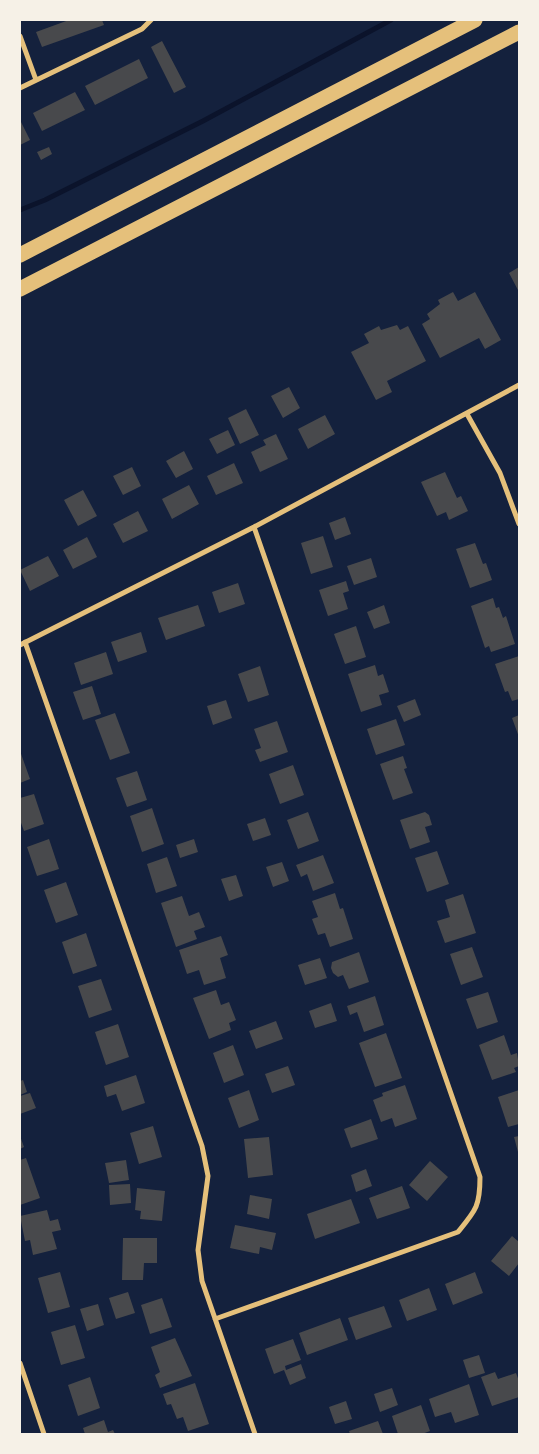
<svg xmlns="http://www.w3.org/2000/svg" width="539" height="1454" font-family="Jost,sans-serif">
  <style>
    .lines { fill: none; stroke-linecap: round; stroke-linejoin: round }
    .stream { stroke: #0b132b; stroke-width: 5 }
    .building { fill: #48494c }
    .minor { stroke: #e5c07b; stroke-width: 5 }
    .motorway { stroke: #e5c07b; stroke-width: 15 }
  </style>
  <rect width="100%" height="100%" fill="#14213d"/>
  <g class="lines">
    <path class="stream" d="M20 210 45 200 203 121 391 20"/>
  </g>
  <path class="building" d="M69 20H102L104 25 42 47 36 32Z
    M162 41 186 87 174 93 151 47Z
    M139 59 148 78 95 105 85 86Z
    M75 92 85 110 42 131 33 113Z
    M20 120 30 140 20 145Z
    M49 147 52 154 41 160 37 152Z
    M519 267V292L509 273Z
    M453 292 458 301 475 292 501 340 485 349 479 338 440 358 422 324 430 319 427 314 440 304 438 300Z
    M397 325 400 330 408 326 426 361 387 381 392 392 376 400 351 352 369 343 364 334 379 326 381 330Z
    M289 387 300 408 283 418 271 396Z
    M246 409 259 435 240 444 228 418Z
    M325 415 335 434 308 449 298 429Z
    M228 430 235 445 217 454 209 439Z
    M276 434 288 459 260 472 251 452 266 445 263 440Z
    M184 451 193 469 176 478 166 461Z
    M234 463 243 483 216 495 207 476Z
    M132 467 141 486 123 495 113 476Z
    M445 472 457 498 461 496 468 511 449 520 446 512 437 516 421 482Z
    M189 485 199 504 172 519 162 499Z
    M83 490 97 516 78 526 64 500Z
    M138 511 148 531 123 543 113 524Z
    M345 517 351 534 335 540 329 523Z
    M323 536 333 567 311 574 301 543Z
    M87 537 97 557 73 569 63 550Z
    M475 543 483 564 486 563 492 580 470 588 456 549Z
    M48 556 59 576 30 591 20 570Z
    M371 558 377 577 354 585 347 566Z
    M346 581 349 591 343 593 348 609 328 616 319 590Z
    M238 583 245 604 219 613 212 592Z
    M493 598 496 608 499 607 503 618 506 616 515 644 491 652 489 646 485 648 471 606Z
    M198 605 205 626 166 640 158 618Z
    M384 605 390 623 374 629 367 612Z
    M356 626 366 657 345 664 334 634Z
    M141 632 147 652 118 662 111 642Z
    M106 652 113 674 81 685 74 663Z
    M519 656V699L512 701 508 691 505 692 495 664Z
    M375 665 378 676 383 674 389 692 379 695 382 705 361 712 348 674Z
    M260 666 269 695 248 702 238 674Z
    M92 686 101 714 83 720 73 692Z
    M415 699 421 715 404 722 397 706Z
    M226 700 232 718 213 725 207 706Z
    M115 713 130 753 110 760 95 720Z
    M519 715V737L512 718Z
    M396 719 405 745 376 755 367 729Z
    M277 721 288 752 260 762 255 750 261 748 254 729Z
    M20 751 30 779 20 783Z
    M403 756 407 768 404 769 413 793 393 800 380 764Z
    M293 765 304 795 280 804 269 774Z
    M137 771 147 800 127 807 116 778Z
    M34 794 44 824 24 831 20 820V798Z
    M152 808 164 844 142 852 130 816Z
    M308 812 319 841 298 849 287 820Z
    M425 812 429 815 432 825 425 827 430 842 410 849 400 820Z
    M265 818 271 835 253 841 247 824Z
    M49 839 59 869 37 876 27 847Z
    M194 839 198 852 180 858 176 845Z
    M437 851 449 884 427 892 415 858Z
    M323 855 334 883 313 891 307 874 301 877 296 865Z
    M167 857 177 886 156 893 147 864Z
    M282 862 289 881 273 887 266 867Z
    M236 875 243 896 229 901 221 879Z
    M66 882 78 915 56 923 44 890Z
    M335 893 340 909 343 908 353 939 330 947 325 933 318 935 312 919 318 917 312 901Z
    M463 894 476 933 445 943 437 921 450 917 445 900Z
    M182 896 189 916 199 912 205 927 194 931 197 939 176 947 161 903Z
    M86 933 97 966 73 974 62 942Z
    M221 936 228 955 220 958 226 978 204 985 199 970 187 974 179 950Z
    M472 947 483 977 461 985 450 954Z
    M359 952 369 982 349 989 343 975 338 977 333 973 331 968 332 962Z
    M320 958 327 978 305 985 298 965Z
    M101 979 112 1010 89 1018 78 986Z
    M216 990 221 1005 229 1002 236 1020 229 1023 231 1030 209 1039 193 998Z
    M488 992 498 1022 477 1029 466 999Z
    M375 996 384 1025 364 1032 357 1012 350 1015 347 1006Z
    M331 1003 337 1021 315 1028 309 1011Z
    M276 1021 283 1039 256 1049 249 1031Z
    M118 1024 129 1057 106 1065 95 1032Z
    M386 1033 402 1078 375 1087 359 1043Z
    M504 1035 511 1055 517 1053 519 1066 514 1068 516 1072 492 1080 479 1045Z
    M233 1045 244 1075 224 1083 213 1053Z
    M288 1066 295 1085 272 1093 265 1074Z
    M136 1075 145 1103 122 1111 116 1094 107 1097 104 1086Z
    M23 1080 27 1092 20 1095V1081Z
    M405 1085 417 1119 395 1127 392 1118 381 1122 373 1100 383 1096 382 1093Z
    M249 1090 259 1120 239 1128 228 1098Z
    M519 1090V1124L508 1127 498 1097Z
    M30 1093 36 1108 20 1114V1096Z
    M371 1119 378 1139 351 1148 344 1129Z
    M153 1126 162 1157 139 1164 130 1133Z
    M20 1136 24 1147 20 1149Z
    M519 1136V1152H518L514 1137Z
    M269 1137 273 1175 248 1178 244 1139Z
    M26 1158 40 1198 20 1205V1160Z
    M126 1160 129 1180 109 1183 105 1163Z
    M430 1161 448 1177 427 1201 409 1185Z
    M366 1169 372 1186 356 1192 351 1175Z
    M130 1184 131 1203 110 1205 109 1185Z
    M402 1186 410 1208 377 1219 369 1198Z
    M137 1188 165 1191 162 1221 140 1219 141 1211 135 1210Z
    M250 1195 272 1199 269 1219 247 1214Z
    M351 1199 360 1223 315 1239 307 1214Z
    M47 1210 50 1221 58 1219 61 1230 52 1232 57 1249 33 1255 30 1240 25 1241 20 1216Z
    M235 1225 276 1233 272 1250 260 1247 259 1254 230 1248Z
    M512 1236 519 1242V1263L509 1276 491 1261Z
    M123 1238H157V1263H144L143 1280H122Z
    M60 1272 70 1307 48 1313 38 1278Z
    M475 1272 483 1293 453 1305 445 1284Z
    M429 1288 437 1310 407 1321 399 1300Z
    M128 1292 135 1313 116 1319 109 1298Z
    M162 1298 172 1327 150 1334 141 1305Z
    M98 1304 104 1325 87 1331 80 1309Z
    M384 1306 392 1327 356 1340 348 1318Z
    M340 1318 348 1340 307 1355 299 1333Z
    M75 1325 85 1358 61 1365 51 1332Z
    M175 1338 192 1376 160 1388 155 1375 160 1372 151 1347Z
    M293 1339 301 1360 285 1366 286 1370 301 1364 306 1378 290 1385 284 1370 274 1374 265 1349Z
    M479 1355 485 1373 469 1378 463 1360Z
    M495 1372 498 1379 516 1373 519 1381V1397L492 1406 481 1377Z
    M90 1377 100 1408 78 1416 68 1385Z
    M195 1383 209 1424 188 1431 183 1417 177 1419 171 1404 167 1405 163 1394Z
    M469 1384 479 1415 455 1423 451 1412 435 1417 429 1399Z
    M392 1388 398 1405 380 1412 374 1394Z
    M346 1401 352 1419 335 1424 329 1407Z
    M421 1405 430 1431 422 1434H398L392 1416Z
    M104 1420 108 1432 113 1430 115 1434H85L83 1428Z
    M378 1421 383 1434H350L349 1431Z"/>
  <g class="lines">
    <path class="minor" d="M20 36 36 80
      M20 88 142 29 151 20
      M467 414 500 473 519 524
      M25 642 202 1146 208 1176 198 1250 202 1281 255 1434
      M20 645 254 527 519 385
      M215 1319 458 1232C476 1210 480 1206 480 1177L254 527
      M20 1363 44 1434"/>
    <path class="motorway" d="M20 255 475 20
      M20 289 519 32"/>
  </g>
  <rect width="539" height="1454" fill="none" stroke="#f6f1e7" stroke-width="42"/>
</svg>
